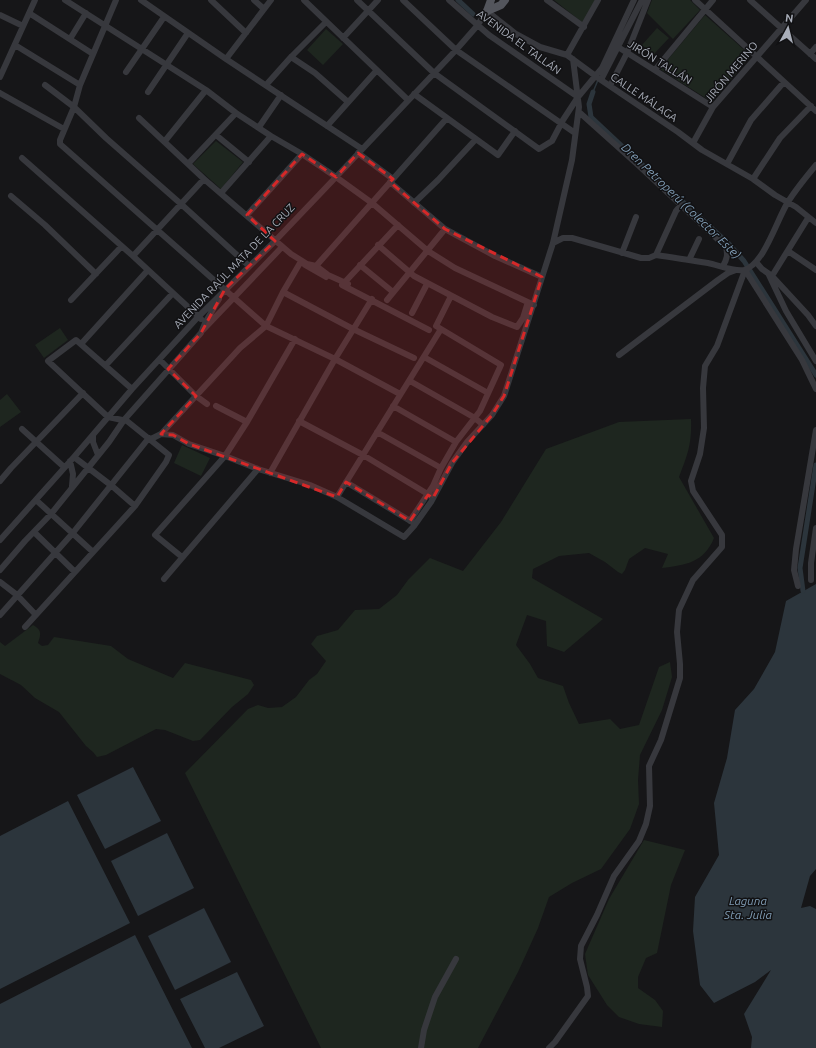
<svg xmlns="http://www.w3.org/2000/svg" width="816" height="1048" font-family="Ubuntu,sans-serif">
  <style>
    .green { fill: #1e261f }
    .water { fill: #2c353c }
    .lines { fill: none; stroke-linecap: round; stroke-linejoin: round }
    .stream { stroke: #2c353c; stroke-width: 1.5 }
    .canal { stroke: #2c353c; stroke-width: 5 }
    .minor { stroke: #37383d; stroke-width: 6 }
    .major { stroke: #53555c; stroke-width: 8 }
    .marked { fill: #d62828; fill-opacity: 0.2; stroke: #d62828; stroke-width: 3; stroke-dasharray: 8 5; stroke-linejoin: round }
    .labels { text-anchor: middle; stroke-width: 3; stroke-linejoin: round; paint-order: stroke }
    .street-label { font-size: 11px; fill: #a8adb8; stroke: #111113 }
    .water-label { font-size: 12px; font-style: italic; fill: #7f9bb3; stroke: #111113 }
  </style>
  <rect width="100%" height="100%" fill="#161618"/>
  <path class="green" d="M554 0H595L583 23Z
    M652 0H690L700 10 673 39 647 13Z
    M705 15 751 56 712 102 660 69Z
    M657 28 669 38 653 55 642 45Z
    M326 29 343 44 323 65 307 50Z
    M216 141 243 162 221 189 193 164Z
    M60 328 68 340 44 358 35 345Z
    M7 394 21 412 0 427V400Z
    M691 419C692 443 688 454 679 477L714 538C704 563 685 565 662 568L668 554 645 548 629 559 625 570 622 574 618 572 605 562 589 553 559 556 533 569 532 578 603 619 564 652 547 646 546 621 527 615 516 645 530 664 538 678 563 686 569 703 579 724 610 719 620 729 639 725 659 667 670 662 672 677 662 710 640 755 638 780 639 804 630 829 601 869 572 883 549 897 538 928 518 972 478 1048H321L185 773 248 709 258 705 268 708 282 707 296 697 309 680 317 674 326 661 311 644 317 636 338 630 355 610 379 609 397 595 408 580 430 558 463 571 501 522 546 449 619 422Z
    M182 445 210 458 201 476 174 463Z
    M33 625C42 630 41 634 38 643L42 646 48 645 54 637 111 646 128 659 173 678 185 663 251 680 254 685 248 694 232 707 200 740 193 741 165 730 156 729 106 755 97 757 93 752 86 746 59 712 35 698 21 685 0 674V642L5 646Z
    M644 840 685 850 671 885 657 953 646 958 638 977V988L655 1000 663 1011 662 1027 639 1024 619 1017 607 1005 588 975 585 954 609 899Z"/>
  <path class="water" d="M816 584V869L810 876 801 908 810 906 816 909V1048H751L752 1037 744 1014 771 970 755 982 714 1003 700 985 693 931 695 897 719 855 714 803 727 758 735 710 754 689 775 652 786 601Z
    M133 767 161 821 105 849 77 795Z
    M68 801 130 923 0 989V836Z
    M167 833 194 888 138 916 111 861Z
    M204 908 231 962 175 990 148 936Z
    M135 935 192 1048H0V1004Z
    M237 972 264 1026 219 1048H205L180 999Z"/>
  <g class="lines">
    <path class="stream" d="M593 92 598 80"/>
    <path class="canal" d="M458 0 473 14
      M593 92 589 104 591 117 623 147 728 243 744 261 816 375
      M803 591 800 568 816 465"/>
    <path class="minor" d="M65 0 206 90 236 113 271 136 302 154 336 177 372 203 428 251 455 268 534 305
      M116 0 80 85 74 107 60 140V144L266 326 335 359 400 394
      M141 0 226 59 362 149
      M211 0 246 33
      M254 0 264 9
      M304 0 408 100
      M357 0 434 73 539 149 552 141 563 120 578 97 602 68 634 0
      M403 0 456 50 575 133
      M449 0 489 35 578 97
      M547 0 584 27
      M695 0 816 111
      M750 0 816 59
      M29 13 93 54
      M0 15 23 26
      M343 38 378 0
      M70 39 86 13
      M15 45 80 85
      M618 47 713 107
      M810 54 816 47
      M567 55 598 0
      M291 57 315 73 348 102
      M226 59 271 0
      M655 70 713 0
      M126 72 164 17
      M0 77 35 0
      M601 80 642 0
      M45 85 74 107 106 138 181 204 249 266
      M266 85 291 57 326 22
      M610 86 627 53 648 0
      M148 92 188 33
      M0 93 64 129
      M414 94 498 155 515 131
      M579 112 637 164 726 247C728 255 727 259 723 266
      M139 118 204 179 291 254 307 264 316 266 328 275 348 284
      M327 126 377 70
      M259 127 281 95
      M216 135 249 162
      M165 141 206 90
      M693 143 713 107 806 0
      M358 153 393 179
      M22 158 133 256 201 319
      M188 164 236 113
      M727 164 751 120 784 82
      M753 179 780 138 811 106
      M390 182 445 229 495 256 542 277
      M221 193 271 136
      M11 196 45 225 96 274
      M414 203 438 180 476 139
      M247 215 302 154
      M553 243 563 238H572L641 258H649L656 255C674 258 691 260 708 263 718 265 735 272 744 270 764 265 777 219 788 202 796 189 806 177 816 165
      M378 245 414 276 492 317 517 327 523 318 528 302
      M788 251 816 270
      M622 253 636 217
      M656 255 676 211 681 205
      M133 256 204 179
      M689 260 699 239
      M756 262 762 269 772 276 808 315 816 326
      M305 265 326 277
      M360 265 393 292
      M316 266 447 118
      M745 270 802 360 816 389
      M768 273 786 311 816 361
      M772 276 808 218
      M344 283 398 225
      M342 285 429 330
      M283 292 353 329 414 358
      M71 300 121 247
      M387 300 445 229
      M412 313 427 284
      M203 330 282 247
      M81 344 148 270
      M619 355 718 280 728 273 736 270
      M424 357 488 393
      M160 360 196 396 207 404
      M106 365 173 293
      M410 381 475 418 483 425
      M216 406 247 422
      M393 406 456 442
      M299 421 363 455 431 496
      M22 429 64 467
      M377 432 441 468
      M161 434 173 435 189 444 225 456 258 469 310 485 337 497 404 537 414 526 431 502 452 463 467 442 492 415 504 396 553 243 572 160 579 107 573 59
      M93 435V442L98 455
      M74 457 112 486 135 506
      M70 461 73 474 72 486
      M270 473 335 359 372 299
      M0 481 11 468 83 393
      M346 482 412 522
      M337 497 441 329
      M36 500 93 552
      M410 521 433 486 441 468 456 442 480 411 501 365 436 326 451 296
      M34 532 75 572
      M0 540 74 457 132 389 198 317 275 241 336 177 456 50 477 26 487 11 516 34 540 47 567 55 601 80 678 132 702 150 753 179 775 195 796 207 816 223
      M182 557 155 535 225 456 247 422 295 339
      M0 570 25 541 51 514 109 442 124 420 201 333 205 323 219 299
      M164 579 258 469
      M811 580V563L816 528
      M0 582 17 595 36 615
      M798 586 794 570 796 549 816 430
      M0 615 72 534 148 439 153 438 161 434 240 348 266 326 283 292 300 263
      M25 627 135 506 166 462 169 455 127 421 108 417 48 361 76 340 132 389
      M421 1048 424 1030 435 997 456 959
      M549 1048 555 1042 588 996 587 987 580 959 581 946 597 915 614 876 639 841 646 824 650 806 649 766 661 740 680 678V664L677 632 679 610 693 580 722 547V535L693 491 691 481 700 454 704 428 703 388 705 366 717 346 745 270"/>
    <path class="major" d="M487 11 501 5 505 0
      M487 11 491 0"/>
  </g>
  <path class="marked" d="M358 153 393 179 390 182 445 229 542 277 504 396 492 415 452 463 433 498 428 495 410 521 346 482 337 497 189 444 173 435 161 434 196 396 168 369 201 333 225 289 275 241 247 215 302 154 336 177Z"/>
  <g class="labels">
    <g class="street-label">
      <text transform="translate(519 42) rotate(36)" y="4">AVENIDA EL TALLÁN</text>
      <text transform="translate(660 62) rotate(32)" y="4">JIRÓN TALLÁN</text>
      <text transform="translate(731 72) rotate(-50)" y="4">JIRÓN MERINO</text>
      <text transform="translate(644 97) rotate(34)" y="4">CALLE MÁLAGA</text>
      <text transform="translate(234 266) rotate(-46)" y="4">AVENIDA RAÚL MATA DE LA CRUZ</text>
    </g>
    <g class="water-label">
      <text transform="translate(681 201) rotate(44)" y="4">Dren Petroperú (Colector Este)</text>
      <text x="748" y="905">Laguna<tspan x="748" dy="14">Sta. Julia</tspan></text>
    </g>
  </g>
  <g transform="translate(788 28) rotate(7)" stroke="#111113" stroke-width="3" paint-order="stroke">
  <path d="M0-3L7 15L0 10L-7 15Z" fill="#a8adb8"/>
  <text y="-6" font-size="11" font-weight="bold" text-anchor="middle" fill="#a8adb8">N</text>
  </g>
</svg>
